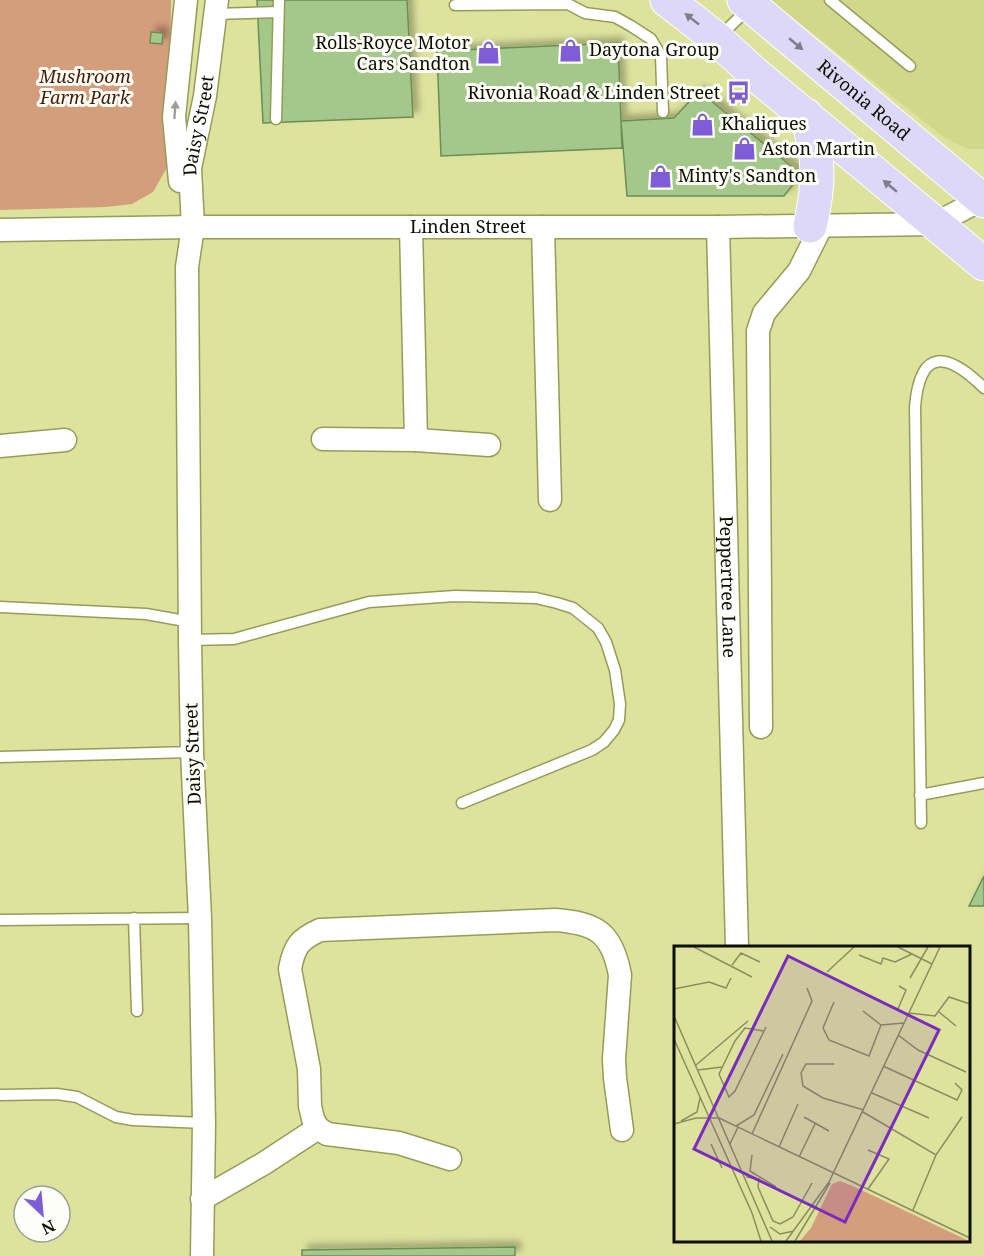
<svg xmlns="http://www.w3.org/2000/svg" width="984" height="1256" font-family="'Noto Serif',serif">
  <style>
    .built { fill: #d1d889 }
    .green { fill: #d49d7c }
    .building { fill: #a4c889; stroke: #6c8d53; stroke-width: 1.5; filter: url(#shadow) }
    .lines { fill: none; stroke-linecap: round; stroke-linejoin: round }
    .service-casing { stroke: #969c58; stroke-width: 13 }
    .minor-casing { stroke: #969c58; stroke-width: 25 }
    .primary-casing { stroke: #fff; stroke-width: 35 }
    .service { stroke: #fff; stroke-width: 10 }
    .minor { stroke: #fff; stroke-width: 22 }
    .primary { stroke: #ddd7f8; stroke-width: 33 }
    .oneway { fill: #7f7d88 }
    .oneway2 { fill: #9e9f99 }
    .labels { text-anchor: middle; stroke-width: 6; stroke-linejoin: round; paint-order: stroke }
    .poi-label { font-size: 18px; fill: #0d0e00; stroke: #fdfef7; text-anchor: start }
    .park-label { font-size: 18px; font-style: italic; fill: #461d00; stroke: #fdfef7 }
    .street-label { font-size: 18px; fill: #0d0e00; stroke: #fdfef7 }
    .inset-road { fill: none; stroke: #8a8e5e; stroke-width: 1.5 }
    .view { fill: #7b2cbf; fill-opacity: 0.15; stroke: #7b2cbf; stroke-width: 3 }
    .inset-edge { fill: none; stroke: #0d0e00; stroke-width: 3 }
  </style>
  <defs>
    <filter id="shadow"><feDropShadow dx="5.5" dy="-5.5" stdDeviation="3" flood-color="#0004"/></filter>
  </defs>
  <rect width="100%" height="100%" fill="#dde39d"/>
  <path class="built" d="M770 0H984V149H967L945 138Z"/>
  <path class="green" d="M0 0H171L169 164 153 192 132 204 106 207 0 210Z"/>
  <path class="building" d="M257 0H407L413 117 263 123Z
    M151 32 163 33 162 44 150 43Z
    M618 43 622 148 441 156 437 51Z
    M699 91 801 174 784 196H627L621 121 674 118Z
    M984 876V906H969Z
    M515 1247V1256H302V1250Z"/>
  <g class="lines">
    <defs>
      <path id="service" d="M830 0 910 66
        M455 5 568 4 585 13 615 17 631 26 651 39 661 56 663 112
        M215 14 278 12
        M719 37 749 8
        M276 119 279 0
        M0 607 146 614 191 622
        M190 640 234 639 369 602 455 596 536 598 557 603 573 608 598 628 606 642 615 670 620 704 619 720 614 730 604 742 592 750 462 803
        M0 757 192 752
        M920 795 984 783
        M921 823 915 407C920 346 948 353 984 388
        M134 918 137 1011
        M0 920 200 918
        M0 1095 57 1094 77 1097 116 1117 133 1120 204 1123"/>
      <g id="minor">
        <path d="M180 181 174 117 186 0"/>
        <path d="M411 227 416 440"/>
        <path d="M543 227 550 500"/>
        <path id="s1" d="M718 227 737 947"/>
        <path id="s2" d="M0 230 193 227H718L935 224 984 198"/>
        <path d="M323 439 416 440 489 445"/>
        <path d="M0 446 65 440"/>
        <path d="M761 727 758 331 764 313 799 271 822 225"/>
        <path d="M450 1159 399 1143 327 1134 318 1128 313 1119 310 1106 309 1069 290 969C294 946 300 939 320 930L555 920C596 923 612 932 620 975L614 1059 615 1078 622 1130"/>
        <path d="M202 1199 263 1164 318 1128"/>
        <path id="s3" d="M202 1256 204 1123 200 918 192 752 190 640 187 267 193 227 190 168 205 96 217 0"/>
      </g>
      <g id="primary">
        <path d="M667 0 717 39 755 74 984 264"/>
        <path id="s4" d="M744 0 984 201"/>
        <path d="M806 115C820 157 820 183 810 226"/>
      </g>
    </defs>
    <use href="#service" class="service-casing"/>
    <use href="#minor" class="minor-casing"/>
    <use href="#primary" class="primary-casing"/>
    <use href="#service" class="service"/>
    <use href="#minor" class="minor"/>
    <use href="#primary" class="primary"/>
  </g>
  <defs><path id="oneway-solid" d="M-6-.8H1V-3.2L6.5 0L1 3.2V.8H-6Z" transform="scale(1.5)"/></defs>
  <g class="oneway">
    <use href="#oneway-solid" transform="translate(692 19) rotate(-142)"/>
    <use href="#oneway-solid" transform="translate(796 44) rotate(40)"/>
    <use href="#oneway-solid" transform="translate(890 186) rotate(-140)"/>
  </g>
  <use class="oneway2" href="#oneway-solid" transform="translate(175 110) rotate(-86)"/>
  <defs>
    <symbol id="shop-bare" viewBox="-9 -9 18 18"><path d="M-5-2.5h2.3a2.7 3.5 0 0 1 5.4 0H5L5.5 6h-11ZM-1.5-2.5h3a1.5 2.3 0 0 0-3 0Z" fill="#7f5dd8" stroke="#fdfef7" stroke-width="2.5" paint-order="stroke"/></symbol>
    <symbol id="bus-bare" viewBox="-9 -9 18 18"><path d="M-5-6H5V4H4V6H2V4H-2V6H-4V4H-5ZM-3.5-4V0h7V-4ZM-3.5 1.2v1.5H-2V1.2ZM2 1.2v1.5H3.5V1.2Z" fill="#7f5dd8" stroke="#fdfef7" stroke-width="2.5" paint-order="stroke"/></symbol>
  </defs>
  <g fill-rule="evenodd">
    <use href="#shop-bare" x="554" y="34" width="33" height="33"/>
    <use href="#shop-bare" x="472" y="36" width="33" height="33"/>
    <use href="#bus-bare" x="722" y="76" width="33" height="33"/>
    <use href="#shop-bare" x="686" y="108" width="33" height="33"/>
    <use href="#shop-bare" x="728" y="132" width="33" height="33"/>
    <use href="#shop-bare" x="644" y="160" width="33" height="33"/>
  </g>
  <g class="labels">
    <g class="poi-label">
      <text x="470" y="49" text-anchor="end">Rolls-Royce Motor<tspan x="470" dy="21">Cars Sandton</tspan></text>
      <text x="589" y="56">Daytona Group</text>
      <text x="720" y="99" text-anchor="end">Rivonia Road &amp; Linden Street</text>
      <text x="721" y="130">Khaliques</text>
      <text x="762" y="155">Aston Martin</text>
      <text x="678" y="182">Minty's Sandton</text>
    </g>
    <g class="park-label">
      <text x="85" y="83">Mushroom<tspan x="85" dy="21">Farm Park</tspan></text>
    </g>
    <g class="street-label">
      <text dy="6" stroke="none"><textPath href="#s4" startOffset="156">Rivonia Road</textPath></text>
      <text dy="6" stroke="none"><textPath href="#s3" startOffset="1132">Daisy Street</textPath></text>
      <text dy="6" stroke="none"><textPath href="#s2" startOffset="468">Linden Street</textPath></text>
      <text dy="6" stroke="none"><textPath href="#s1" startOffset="360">Peppertree Lane</textPath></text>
      <text transform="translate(193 754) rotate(-92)" y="6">Daisy Street</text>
    </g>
  </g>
  <g transform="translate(674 946)">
    <rect width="296" height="296" fill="#dde39d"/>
    <path d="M166 235 181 241 295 295H126L137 282 158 238Z" fill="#d49d7c"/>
    <path class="inset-road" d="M20 1 78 31M224 1 258 18M185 9 207 18 209 12 221 16 238 8M58 19 67 7 86 16M153 26 180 1M236 32 254 1M0 43 35 36 52 42 57 32M160 56 149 82 155 94 195 110 207 79M224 63 232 44 225 40M189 65 207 79 230 77M265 66 282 80M235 67 261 70 275 51 296 58M0 70 98 295M90 85 71 82 61 95 45 128 55 151 61 145 90 85 92 81M224 89 244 104 292 126M0 93 78 267 87 295M160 118H132L127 127 129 140 149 152 190 164M22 119 74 75M209 120 283 154 288 144 281 137M24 124 48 121M198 147 255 172M189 166 262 209 288 171M130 171 155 185M7 175 23 166 26 152M0 178 22 172H45L296 292M62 180 80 169 109 108M78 188 138 55 133 42M37 198 48 222M56 198 64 181M105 201 124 158M78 209 76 225 102 241M125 211 141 178M72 231 85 233 84 241 99 275 106 278 119 271 138 237M194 243 215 213 194 204M239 264 262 209M96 281 106 288 120 285M112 295 155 236 266 1M121 295 156 237"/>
    <path class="view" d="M114 10 265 84 171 276 20 203Z"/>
    <rect width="296" height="296" class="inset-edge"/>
  </g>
  <g transform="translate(42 1214) rotate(154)"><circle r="28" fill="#fdfef7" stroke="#9d9e94" stroke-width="1.5"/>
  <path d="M0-4.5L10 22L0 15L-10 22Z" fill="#7f5dd8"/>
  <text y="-9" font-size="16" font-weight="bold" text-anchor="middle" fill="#0d0e00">N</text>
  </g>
</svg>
